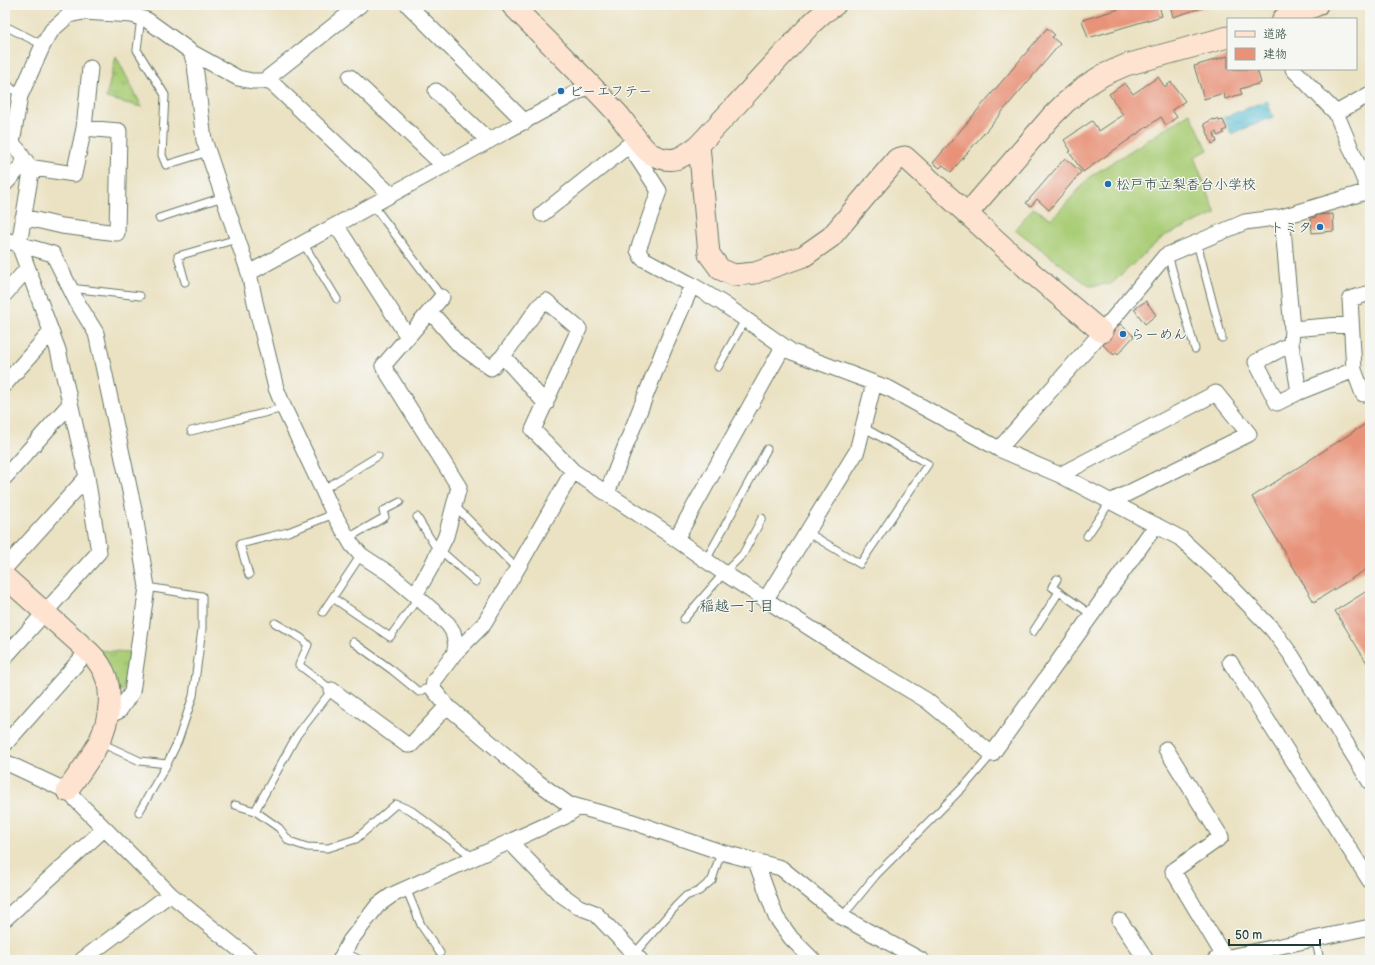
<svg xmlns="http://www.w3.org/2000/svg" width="1375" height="965" font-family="'Balsamiq Sans','Klee One',sans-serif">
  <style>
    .park { fill: url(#park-tufts); stroke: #648556 }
    .pitch { fill: #aacd77; stroke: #648556 }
    .water { fill: url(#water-ripples); stroke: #3b7e84 }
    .building { fill: #e89379 }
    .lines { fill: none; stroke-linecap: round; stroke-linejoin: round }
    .lane-casing { stroke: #676; stroke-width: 9 }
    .street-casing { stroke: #676; stroke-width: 17 }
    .secondary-casing { stroke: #676; stroke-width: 23 }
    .lane { stroke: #fff; stroke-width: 7 }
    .street { stroke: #fff; stroke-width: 15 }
    .secondary { stroke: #fee3d1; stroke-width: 21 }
    .poi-dot { fill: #1f6fb2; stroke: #f6f6f2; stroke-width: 1.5 }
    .labels { text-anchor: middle; stroke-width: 3; stroke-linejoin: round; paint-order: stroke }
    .poi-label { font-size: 14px; fill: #1f3d34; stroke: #f6f6f2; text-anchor: start }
    .neighbourhood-label { font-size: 15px; fill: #1f3d34; stroke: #f6f6f2 }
  </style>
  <defs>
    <pattern id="park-tufts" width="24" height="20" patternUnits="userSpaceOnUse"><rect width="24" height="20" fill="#aacd77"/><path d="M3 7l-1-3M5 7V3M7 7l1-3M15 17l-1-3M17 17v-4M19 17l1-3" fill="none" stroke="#8aa862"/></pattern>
    <pattern id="water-ripples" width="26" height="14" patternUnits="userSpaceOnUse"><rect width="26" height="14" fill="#57bfd5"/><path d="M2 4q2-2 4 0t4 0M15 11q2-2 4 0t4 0" fill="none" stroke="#479cae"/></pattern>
  </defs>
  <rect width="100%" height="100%" fill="#f6f6f2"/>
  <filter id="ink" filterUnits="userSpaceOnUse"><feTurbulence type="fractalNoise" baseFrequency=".025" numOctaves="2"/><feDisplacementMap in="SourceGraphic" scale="8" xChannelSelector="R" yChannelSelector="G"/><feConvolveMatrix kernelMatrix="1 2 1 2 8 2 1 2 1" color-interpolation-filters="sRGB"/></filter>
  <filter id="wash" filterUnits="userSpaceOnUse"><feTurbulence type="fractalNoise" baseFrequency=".012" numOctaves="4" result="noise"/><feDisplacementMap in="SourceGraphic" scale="16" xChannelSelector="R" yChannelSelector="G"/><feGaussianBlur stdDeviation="0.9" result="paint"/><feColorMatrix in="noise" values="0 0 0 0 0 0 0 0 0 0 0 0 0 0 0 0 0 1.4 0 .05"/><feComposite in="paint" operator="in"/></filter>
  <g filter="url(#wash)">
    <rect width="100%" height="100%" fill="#ebe2c3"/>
    <path class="park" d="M116 56 142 107 106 98Z
      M94 650 130 652 129 689 115 691Z"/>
    <path class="pitch" d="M1190 113 1208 150 1194 157 1216 214 1164 236 1111 284 1089 286 1015 229 1033 208 1052 219 1091 176Z"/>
    <path class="water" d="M1267 101 1273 117 1231 134 1224 117Z"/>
    <g id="blocks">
      <path class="building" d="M1126 5H1159L1162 16 1088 38 1082 20 1126 7Z
        M1170 5H1211L1173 17Z
        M1047 28 1055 35 1052 37 1060 44 951 172 943 165 940 168 933 163Z
        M1228 56V69H1257L1261 83 1240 89 1242 94 1225 99 1224 93 1204 99 1194 66Z
        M1158 77 1165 87 1171 82 1185 101 1172 110 1177 117 1166 125 1161 117 1083 172 1069 152 1071 151 1064 140 1092 121 1099 131 1123 115 1109 94 1125 83 1133 94Z
        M1213 119V120L1218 119 1219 121 1223 120 1227 129 1223 131 1224 133 1218 136 1216 132 1214 133 1217 142 1212 144 1204 124Z
        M1065 158 1081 172 1049 210 1037 199 1031 206 1026 203Z
        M1333 214 1334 231 1312 233 1311 218 1316 217V215Z
        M1146 301 1156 315 1145 324 1134 309Z
        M1120 324 1134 336 1118 354 1116 352 1114 355 1103 345Z
        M1370 421V567L1314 602 1252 497Z
        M1370 589V668L1335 611Z"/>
    </g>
  </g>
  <g filter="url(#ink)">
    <use href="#blocks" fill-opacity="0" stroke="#676" stroke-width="1"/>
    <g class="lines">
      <defs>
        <path id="lane" d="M141 17 137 50 165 95 162 155 166 165 208 152
          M5 26 43 45
          M5 82 20 96
          M373 205 442 297
          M159 218 223 197
          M303 243 337 299
          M1197 243 1222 338
          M1168 255 1195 349
          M185 282 178 256 237 239
          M70 288 140 296
          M718 367 745 320
          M191 431 284 408
          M322 490 378 456
          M455 506 517 569
          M417 517 438 551
          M807 532 860 564 928 464 863 427
          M1087 536 1110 502
          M348 538 385 517 383 511 400 502
          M440 550 476 582
          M706 560 767 449
          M249 575 240 544 288 532 334 514
          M1057 579 1052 587 1092 615
          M333 598 390 637 418 598
          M323 612 361 555
          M684 619 724 573 743 554 762 518
          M1033 632 1059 592
          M353 642 392 670 419 692 425 689H433
          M101 743 140 761 167 764 178 741 193 696 202 629V596L147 587
          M235 805 255 811 279 828 289 841 307 847 328 848 356 839 396 804 412 811 474 858
          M255 811 297 735 332 690 299 665 308 645 301 638 275 623
          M139 812 167 764
          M406 888 421 925 440 953
          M842 917 876 875 969 781 992 754
          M1315 938 1320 960
          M344 952 360 960
          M634 954 676 906 686 896 699 891 712 880 721 852"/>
        <path id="street" d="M408 5 525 122
          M191 52 238 78 252 81H264L360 5
          M350 77 444 166
          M264 81 272 83 391 195
          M436 91 489 141
          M1336 113 1370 94
          M5 149 12 143 20 96 43 45 52 30 69 15 83 12 132 15 147 20 186 48 191 52 195 65 204 140 249 273 255 302 276 388 284 408 334 514 352 545 361 555 390 574 415 595 448 624 453 632 456 645 454 654 434 681 433 689 447 706 532 778 568 804 627 820 721 852 781 868 842 917 921 960
          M28 167 74 174 84 128 90 68
          M5 184 26 161
          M542 214 629 145 659 191 638 250 642 258 692 285 664 349 607 493
          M23 217 62 226 117 233 119 131 84 128
          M1282 217 1292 329 1291 344 1299 392
          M336 225 408 337
          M5 239 8 241 53 254 77 302 96 333 134 510 147 587 132 692 119 711 108 716
          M249 273 590 85
          M692 285 722 303 792 352 890 389 999 449 1060 475 1180 538 1219 574 1272 629 1292 656 1370 782
          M1370 293 1350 299 1354 370 1363 394 1370 391
          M5 294 27 269
          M430 311 459 345 491 368 503 356 540 305 546 301 579 329 533 430 573 471
          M1292 329 1351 324
          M1291 344 1256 362 1277 403 1299 392 1354 370
          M503 356 546 404
          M5 384 51 332
          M999 449 1102 332 1165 256 1245 222 1282 217 1369 191 1336 113 1293 69
          M1060 475 1216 393 1249 434 1110 502
          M5 477 70 404
          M676 539 783 347
          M5 568 87 477
          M415 595 431 567 446 536 459 487 383 366 442 297
          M766 599 857 451 874 383
          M454 654 484 624 517 569 573 471 670 535 724 573 868 665 926 700 992 754 1156 525
          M5 657 99 552 87 477 58 350 19 245 31 172 19 151 12 143
          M1230 662 1370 881
          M332 690 407 745H411L447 706
          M5 744 88 651
          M1166 749 1221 837 1173 871 1225 958
          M5 762 67 791 170 894 252 960
          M510 842 559 893 579 907 595 913 640 960
          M756 862 776 917 791 938 813 960
          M5 919 104 829
          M1120 921 1146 960
          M82 960 170 894
          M340 960 350 941 378 905 392 895 564 817 577 808
          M1215 960 1370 927"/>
        <path id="secondary" d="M512 5C547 41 582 75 616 112 626 122 641 150 653 155 674 165 683 157 699 145L812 23 823 13 835 5
          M1283 19 1317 5
          M699 145 709 254 720 269 734 275 755 273 804 256 831 237 897 159 905 157 1032 273 1102 332
          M967 214 1051 117 1065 103 1084 87 1103 75 1126 65 1228 37
          M5 577 88 651C92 655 97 660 100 665 115 687 110 719 99 742 92 757 77 776 67 791"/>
      </defs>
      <use href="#lane" class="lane-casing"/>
      <use href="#street" class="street-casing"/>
      <use href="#secondary" class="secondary-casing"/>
      <use href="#lane" class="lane"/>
      <use href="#street" class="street"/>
      <use href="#secondary" class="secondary"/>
    </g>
  </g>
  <g class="poi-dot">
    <circle cx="561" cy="91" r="4"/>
    <circle cx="1108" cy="184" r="4"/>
    <circle cx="1320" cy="227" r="4"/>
    <circle cx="1123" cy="334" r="4"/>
  </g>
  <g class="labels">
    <g class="poi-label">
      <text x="569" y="96">ビーエフテー</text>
      <text x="1116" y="189">松戸市立梨香台小学校</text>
      <text x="1312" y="232" text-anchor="end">トミタ</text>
      <text x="1131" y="339">らーめん</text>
    </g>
    <g class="neighbourhood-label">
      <text x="737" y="611">稲越一丁目</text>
    </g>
  </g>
  <rect width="1375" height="965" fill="none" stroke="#f6f6f2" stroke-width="20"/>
  <rect x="1227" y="18" width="130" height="52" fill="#f6f6f2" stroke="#a0aca6"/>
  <rect x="1235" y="31" width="20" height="6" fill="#fee3d1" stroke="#a0aca6"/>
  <text x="1263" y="38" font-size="12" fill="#1f3d34">道路</text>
  <rect x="1235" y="48" width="20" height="12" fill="#e89379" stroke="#a0aca6"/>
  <text x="1263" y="58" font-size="12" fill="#1f3d34">建物</text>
  <path d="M1229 939v6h91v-6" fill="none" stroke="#1f3d34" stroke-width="2"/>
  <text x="1235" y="939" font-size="12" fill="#1f3d34" stroke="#f6f6f2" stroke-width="3" paint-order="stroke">50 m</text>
</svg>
